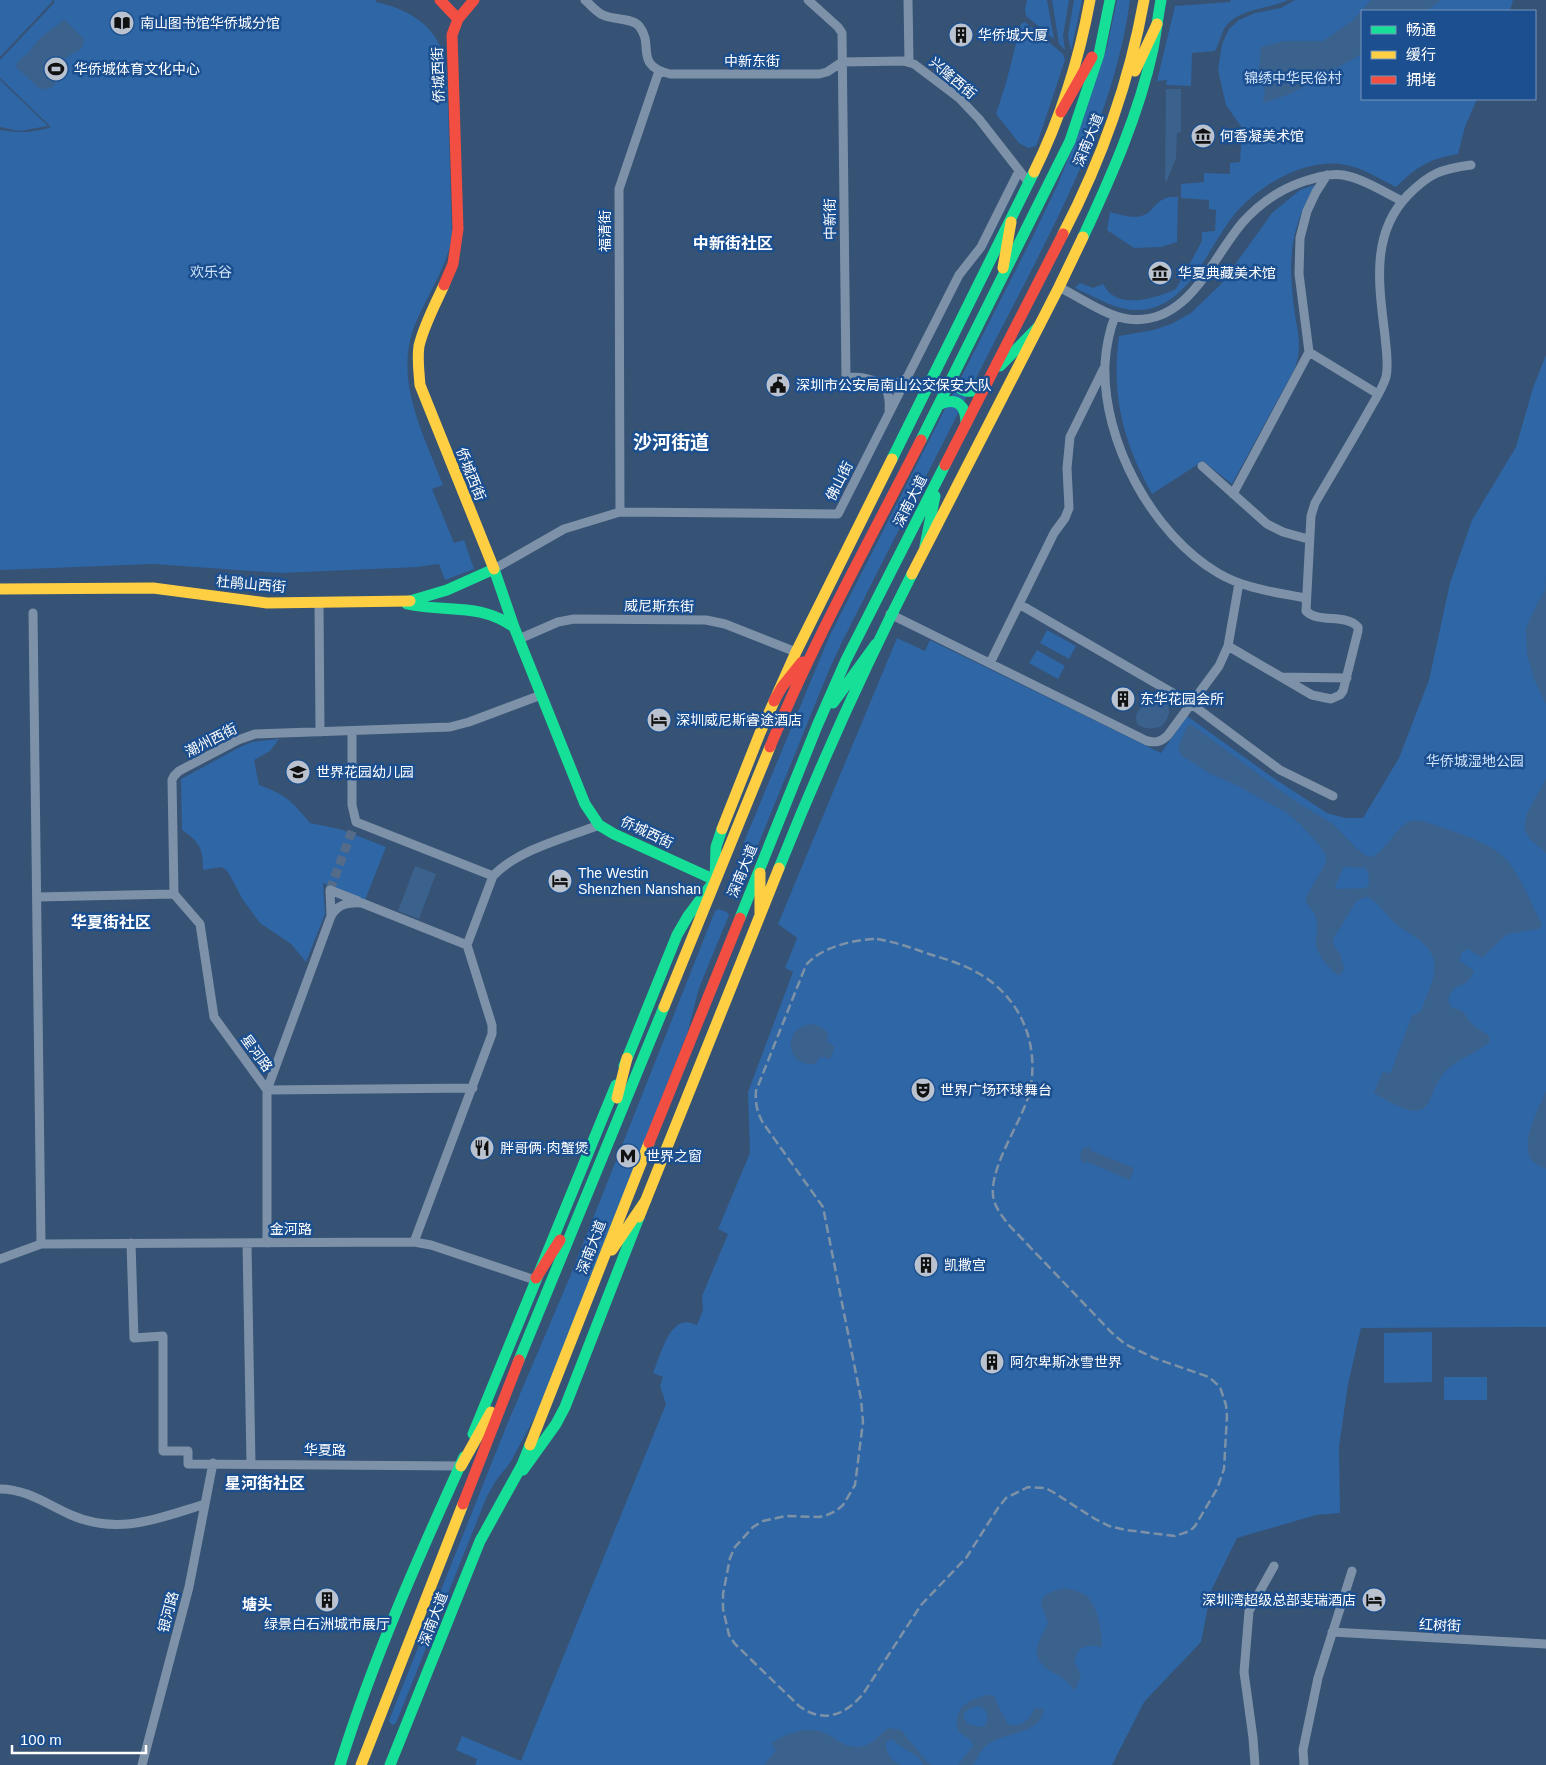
<svg xmlns="http://www.w3.org/2000/svg" width="1546" height="1765" font-family="Helvetica,'Noto Sans SC',sans-serif">
  <style>
    .green { fill: #2f66a5 }
    .water { fill: #3b618d; fill-rule: evenodd }
    .lines { fill: none; stroke-linecap: round; stroke-linejoin: round }
    .street-tunnel { stroke: #546c89; stroke-width: 9; stroke-dasharray: 9 4.5; stroke-linecap: butt }
    .street { stroke: #7d92a8; stroke-width: 9 }
    .fast { stroke: #16e098; stroke-width: 11 }
    .slow { stroke: #ffcf43; stroke-width: 11 }
    .jam { stroke: #f24e42; stroke-width: 11 }
    .rail { stroke: #7e92a7; stroke-width: 2.5; stroke-dasharray: 9 4; stroke-linecap: butt }
    .labels { text-anchor: middle; stroke-width: 5; stroke-linejoin: round; paint-order: stroke }
    .poi-label { font-size: 14px; fill: #fff; stroke: #1b4f8f; text-anchor: start }
    .street-label { font-size: 14px; fill: #fff; stroke: #1b4f8f }
    .park-label { font-size: 14px; fill: #cfe3fa; stroke: #1b4f8f }
    .neighbourhood-label { font-size: 15px; font-weight: bold; fill: #fff; stroke: #1b4f8f }
    .quarter-label { font-size: 16px; font-weight: bold; fill: #fff; stroke: #1b4f8f }
    .district-label { font-size: 19px; font-weight: bold; fill: #fff; stroke: #1b4f8f }
  </style>
  <rect width="100%" height="100%" fill="#365274"/>
  <path class="green" d="M0 0H52V2L0 57Z
    M54 0H376V2C404 8 432 22 442 51 445 58 446 66 447 73L452 236C447 269 426 296 414 327 394 381 424 435 443 485L432 489 454 543 464 540 474 569 445 580 439 564 417 567 282 573 153 564 0 570V130C18 133 34 133 51 127L0 78V60L54 3Z
    M1027 0H1047L1054 39 1026 16 1025 9Z
    M1052 0H1069L1063 36 1065 50 1059 44Z
    M1074 0H1082L1071 51 1068 35Z
    M1117 0H1130C1114 119 1053 228 999 333 947 435 895 537 843 640L829 670 756 850 753 853 744 849V842L829 637 1032 238 1057 186 1076 140 1107 47Z
    M1231 0H1288C1270 9 1240 8 1226 26 1222 31 1219 44 1215 51L1192 53 1191 86 1166 85 1167 80 1157 81 1175 6 1230 2Z
    M1295 0H1513L1510 11H1362V99H1477L1465 127 1458 154C1428 159 1417 167 1396 187 1378 178 1360 166 1340 164 1302 160 1258 186 1234 215 1207 248 1189 308 1139 310 1116 311 1096 297 1075 288L1080 283 1093 288 1103 284C1105 287 1108 292 1111 294 1128 307 1159 297 1176 289L1202 241V232L1215 231 1216 210 1209 209V200L1181 198V184L1204 182V173L1230 174V163L1240 162 1242 128 1226 105 1218 70 1222 44 1229 29 1239 20 1255 13 1281 8Z
    M1025 22 1063 54 1065 60 1038 141 1036 146 1028 148 1019 143 996 114 1006 83 1021 24Z
    M0 80 48 126 19 131 0 127Z
    M1315 185C1290 230 1288 257 1294 308 1297 330 1303 346 1295 368L1232 484 1203 461 1152 494C1123 442 1111 395 1119 336L1154 330 1171 324 1191 313 1221 284 1272 213 1300 190Z
    M1170 197H1178L1177 242 1161 247 1134 248 1107 230 1110 212C1123 215 1140 222 1151 210 1159 202 1159 200 1170 197Z
    M1546 355V1327L1361 1328 1348 1384 1339 1447 1340 1513 1316 1515 1237 1538 1211 1591 1201 1642 1144 1702 1112 1765H475L477 1759 456 1750 462 1736 521 1761 666 1404 660 1386 663 1377 653 1373C659 1359 667 1327 682 1323 687 1321 692 1323 697 1325L703 1310 702 1296 728 1234 718 1229 750 1153 748 1092 793 972 785 968 797 938 778 924 897 638 925 651 930 640 1161 753 1187 716 1272 777 1327 813 1345 818H1363L1399 758 1429 680 1450 583 1472 520 1516 447 1533 388Z
    M1047 630 1076 646 1069 659 1040 643Z
    M1037 650 1065 666 1058 679 1029 663Z
    M279 739 270 751 254 760 259 785C286 795 292 801 310 823L340 829 386 847 365 900 323 883 325 914 306 962 291 944 260 923 243 900 228 872 222 867 203 870C203 849 200 842 182 830L181 779 240 747 252 742Z
    M718 909 727 912 729 915 699 988 688 1031 538 1411 510 1463 497 1479 487 1496 396 1723 392 1725 389 1721 390 1718 506 1427 569 1279 715 911Z
    M1432 1332V1382L1384 1383V1333Z
    M1444 1377H1487V1400H1444Z"/>
  <path class="water" d="M1371 0H1441L1426 11H1362V54L1290 94 1263 103 1265 90 1259 69 1261 47 1284 41H1323L1352 21Z
    M64 19 84 39C84 54 72 51 64 60 55 69 62 95 39 88L16 67C17 58 24 58 29 52 32 48 35 43 39 39 47 31 57 27 64 19Z
    M1166 89H1181V132L1177 133 1176 158 1167 181H1165Z
    M1546 575V704L1534 679 1527 654 1526 628 1537 604 1545 591Z
    M1145 691C1165 694 1178 708 1162 726 1153 729 1145 730 1137 724 1134 711 1139 712 1144 703L1143 695Z
    M1188 725H1192L1292 799 1333 824 1357 849 1366 856 1372 857C1387 849 1397 826 1410 821 1420 818 1434 825 1443 828 1466 836 1495 844 1510 864 1523 882 1532 905 1542 925L1539 929 1507 934 1482 958 1468 949C1462 951 1460 954 1460 961L1474 971C1466 990 1460 981 1452 991 1449 994 1447 1001 1450 1005 1452 1009 1456 1008 1460 1010 1466 1013 1468 1021 1473 1025 1478 1029 1484 1032 1489 1036L1490 1041C1478 1053 1461 1057 1448 1069 1441 1075 1437 1083 1433 1092 1431 1097 1429 1104 1424 1108 1413 1118 1385 1099 1374 1093L1383 1071 1390 1074 1412 1016 1421 1011C1428 991 1444 965 1426 946 1417 937 1405 931 1395 923 1384 914 1382 905 1368 897L1362 898 1356 902 1333 939V944L1341 956 1344 969 1339 976C1329 968 1318 957 1316 944 1315 937 1318 930 1317 923 1317 915 1311 909 1306 903L1307 895 1325 864 1326 856 1320 846 1300 824 1287 813 1236 785 1209 773 1181 755 1178 747ZM1346 867 1365 868 1368 872 1369 884 1366 888 1337 889 1335 886 1343 868Z
    M1546 779V853L1530 839 1524 829 1527 813Z
    M415 866 436 874 419 919 398 911Z
    M810 1024C818 1025 822 1027 828 1033L827 1041 835 1047 830 1059 822 1057 818 1059 816 1064C787 1068 780 1030 810 1024Z
    M1546 1091V1169C1539 1166 1531 1162 1529 1155 1523 1137 1539 1108 1546 1091Z
    M1091 1147 1090 1150 1134 1168 1130 1180 1085 1161 1084 1164C1079 1159 1079 1152 1084 1148Z
    M1065 1588C1074 1590 1085 1592 1090 1600 1099 1612 1102 1632 1102 1647 1085 1645 1079 1644 1074 1662L1081 1674 1075 1691C1071 1686 1067 1681 1061 1677 1050 1671 1034 1663 1037 1648 1039 1639 1045 1631 1048 1622L1041 1604 1044 1596 1053 1591Z
    M987 1695H992L995 1697 1000 1710 1008 1724C1022 1729 1029 1719 1035 1708L1044 1709C1038 1739 1002 1729 984 1748 979 1752 977 1760 973 1765H958L973 1746C971 1737 965 1738 960 1732 956 1729 956 1726 957 1721 958 1703 972 1700 987 1695ZM978 1706C987 1708 990 1718 985 1726L982 1727 968 1724C958 1714 968 1708 978 1706Z
    M888 1728 901 1730 928 1763 932 1765H923C919 1755 913 1754 905 1749 900 1746 896 1742 892 1739L886 1742C885 1753 892 1761 901 1765H764L776 1750 771 1743C784 1735 803 1727 819 1731 835 1735 845 1751 863 1746 872 1744 881 1734 888 1728Z"/>
  <g class="lines">
    <path class="street-tunnel" d="M330 890 352 831"/>
    <path class="street" d="M585 0C591 5 596 12 603 15 613 20 633 18 639 26 655 45 633 65 670 74H819L827 72 842 62 903 61 914 64 959 98 979 119 1029 183
      M808 0 838 27 842 33 846 377C852 377 857 377 863 378 878 381 893 390 906 378
      M908 0 909 62
      M1059 287C1077 296 1108 317 1128 319 1188 327 1211 259 1243 222 1260 203 1279 190 1302 182 1315 178 1330 173 1343 175 1364 179 1384 192 1402 201
      M1115 316C1109 332 1106 347 1105 364 1102 441 1152 534 1218 573 1245 589 1275 592 1305 598
      M1309 352 1378 394
      M884 384C889 393 890 400 889 410
      M1202 466 1267 524 1283 532 1308 539
      M1233 494 1309 352 1299 274 1300 238 1307 211 1316 192 1327 175
      M620 512 619 189 659 71
      M494 569 564 529 620 512 838 514 959 275 981 247 1019 171
      M319 603 320 732
      M1019 604 1190 703 1280 770 1333 796
      M33 613 41 1244
      M890 614 1147 741C1156 743 1161 742 1168 735L1219 666 1228 646 1239 583
      M519 639 558 622 574 619 706 620 725 624 796 652
      M1228 646 1312 695 1331 699 1340 695 1343 691 1358 631V627C1345 613 1319 624 1306 611L1311 516 1315 503C1332 474 1350 444 1367 414 1373 403 1382 390 1386 377 1389 364 1386 349 1385 336 1379 286 1370 234 1408 195 1430 173 1441 169 1471 165
      M990 663 1054 533 1065 518 1069 508 1067 468 1070 437 1104 368
      M1281 677 1347 678
      M352 731V805L356 822 493 876
      M174 894 172 780 174 776 179 771 238 740 255 734 450 727 469 722 541 695
      M174 894 200 924 214 1017 267 1090V1243
      M37 897 174 894
      M331 916 330 890 358 901
      M467 945 362 903C348 902 338 904 331 916L267 1090 473 1088
      M414 1242 492 1034V1025L467 945 493 876C517 850 566 838 599 825
      M131 1243 134 1338 163 1336V1451H188V1464L461 1466
      M247 1243 251 1464
      M0 1259 41 1244 414 1242 431 1245 535 1280
      M0 1489C27 1489 48 1505 71 1515 119 1536 159 1518 205 1504
      M1332 1632 1546 1644
      M142 1765 189 1587 213 1463
      M1255 1765 1253 1738 1244 1672 1249 1611 1274 1566
      M1304 1765 1303 1750 1318 1678 1352 1571"/>
    <path class="fast" d="M1083 237C1111 177 1139 114 1153 49 1156 33 1158 16 1161 0
      M1000 366 1039 326
      M953 377C958 393 971 395 984 386
      M940 404C958 397 966 406 966 424
      M921 440 1070 141 1099 54 1110 0
      M892 459 1034 172
      M925 546 935 496
      M494 569 514 627 585 804 599 825 614 834 715 880
      M410 601 447 590 494 569
      M407 604C447 613 478 602 514 627
      M833 703 876 644
      M779 868C819 768 863 670 912 574
      M740 918 817 726 846 660 945 465
      M624 1066 677 935 688 916 715 880 716 847 722 829
      M519 1360 664 1007
      M473 1434 616 1085
      M523 1470 556 1424 565 1407 639 1217
      M340 1765C373 1659 418 1558 464 1457
      M390 1765 480 1541 522 1465 530 1445"/>
    <path class="slow" d="M1135 71 1157 24
      M1034 172C1061 117 1079 60 1090 0
      M1063 234C1102 159 1129 84 1144 0
      M1003 268 1011 222
      M444 285C435 305 424 325 419 346 417 359 419 372 420 385L494 569
      M912 574 1059 287 1083 237
      M0 589 153 588 267 603 410 601
      M722 829 760 733 796 652 892 459
      M760 873V914
      M664 1007 770 747
      M617 1098 627 1058
      M639 1217 779 868
      M612 1250 646 1200
      M530 1445 649 1143
      M461 1466 491 1412
      M361 1765 463 1504"/>
    <path class="jam" d="M440 0 458 19
      M1061 112 1092 57
      M444 285 453 264 458 229 452 35 458 19 474 0
      M945 465 1063 234
      M774 701 782 687 802 662
      M770 747C813 642 869 542 921 440
      M649 1143 740 918
      M536 1278 560 1240
      M463 1504 519 1360"/>
    <path class="rail" d="M877 939C895 942 912 948 929 954 945 959 963 964 978 973 1021 997 1041 1046 1029 1094 1021 1124 986 1171 994 1201 997 1210 1003 1217 1008 1224L1112 1333 1125 1344 1154 1358 1209 1377 1220 1387 1226 1405 1227 1416 1224 1469 1217 1489 1195 1526 1190 1531 1175 1536 1126 1530 1109 1526 1095 1519 1053 1492 1045 1488 1028 1487 1006 1498 998 1508 966 1558 921 1605 863 1694C845 1715 824 1724 799 1706L735 1644 729 1635 723 1609V1594L730 1558 735 1547 753 1527 763 1521 786 1516 819 1517 827 1515 836 1511 843 1505 855 1485 863 1422 861 1399 823 1207 763 1123C757 1112 755 1103 756 1091L806 965C821 947 855 939 877 939Z"/>
  </g>
  <defs>
    <symbol id="library-disc" viewBox="-11 -11 22 22"><circle r="9.5" fill="#b9c2ce" stroke="#1b4f8f"/><path d="M-6-4Q-3-5.5-.7-3.5V5Q-3 3-6 4ZM6-4Q3-5.5 .7-3.5V5Q3 3 6 4Z" fill="#111"/></symbol>
    <symbol id="building-disc" viewBox="-11 -11 22 22"><circle r="9.5" fill="#b9c2ce" stroke="#1b4f8f"/><path d="M-4-6H4V6H1V3H-1V6H-4ZM-2.5-4.3h1.7v1.8h-1.7ZM.8-4.3h1.7v1.8H.8ZM-2.5-1h1.7V.8h-1.7ZM.8-1h1.7V.8H.8Z" fill="#111"/></symbol>
    <symbol id="stadium-disc" viewBox="-11 -11 22 22"><circle r="9.5" fill="#b9c2ce" stroke="#1b4f8f"/><path d="M0-5a6.5 5 0 1 0 0 10a6.5 5 0 1 0 0-10ZM-3.5-1.8h7v3.6h-7Z" fill="#111"/></symbol>
    <symbol id="museum-disc" viewBox="-11 -11 22 22"><circle r="9.5" fill="#b9c2ce" stroke="#1b4f8f"/><path d="M0-6L6-3V-2H-6V-3ZM-5-1h2V3h-2ZM-1-1h2V3h-2ZM3-1h2V3H3ZM-6 4H6V6H-6Z" fill="#111"/></symbol>
    <symbol id="civic-disc" viewBox="-11 -11 22 22"><circle r="9.5" fill="#b9c2ce" stroke="#1b4f8f"/><path d="M-.6-6.5H3V-4.5H.6V-3L4-1V1h2V6H-6V1h2V-1L-.6-3ZM-1.2 2.5V6h2.4V2.5Z" fill="#111"/></symbol>
    <symbol id="hotel-disc" viewBox="-11 -11 22 22"><circle r="9.5" fill="#b9c2ce" stroke="#1b4f8f"/><path d="M-6-4.5h1.5V1H6V5H4.5V3h-9V5H-6ZM-4 0a1.8 1.8 0 1 1 3.6 0ZM.5 0V-2.5h3Q6-2.5 6 0Z" fill="#111"/></symbol>
    <symbol id="school-disc" viewBox="-11 -11 22 22"><circle r="9.5" fill="#b9c2ce" stroke="#1b4f8f"/><path d="M0-5L7-2L0 1L-7-2ZM-4 1L0 2.5L4 1V4Q0 6-4 4Z" fill="#111"/></symbol>
    <symbol id="theatre-disc" viewBox="-11 -11 22 22"><circle r="9.5" fill="#b9c2ce" stroke="#1b4f8f"/><path d="M-5-5.5Q0-4 5-5.5V0Q5 5 0 6Q-5 5-5 0ZM-3.3-2.5H-1v1.5H-3.3ZM1-2.5H3.3v1.5H1ZM-2.8 1Q0 5.5 2.8 1Z" fill="#111"/></symbol>
    <symbol id="restaurant-disc" viewBox="-11 -11 22 22"><circle r="9.5" fill="#b9c2ce" stroke="#1b4f8f"/><path d="M-5-6h1v4h1v-4h1v4h1v-4h1v5L-1.5 .5V6h-2V.5L-5-1ZM5-6V6H3V1.5H1.5Q1.5-4 5-6Z" fill="#111"/></symbol>
    <symbol id="metro-disc" viewBox="-11 -11 22 22"><circle r="9.5" fill="#b9c2ce" stroke="#1b4f8f"/><path d="M-5.5 5V-5H-3L0 0L3-5H5.5V5H3V-.5L0 4L-3-.5V5Z" fill="#111"/></symbol>
  </defs>
  <g fill-rule="evenodd">
    <use href="#library-disc" x="108" y="9" width="28" height="28"/>
    <use href="#building-disc" x="947" y="21" width="28" height="28"/>
    <use href="#stadium-disc" x="42" y="55" width="28" height="28"/>
    <use href="#museum-disc" x="1189" y="122" width="28" height="28"/>
    <use href="#museum-disc" x="1146" y="259" width="28" height="28"/>
    <use href="#civic-disc" x="764" y="371" width="28" height="28"/>
    <use href="#building-disc" x="1109" y="685" width="28" height="28"/>
    <use href="#hotel-disc" x="645" y="706" width="28" height="28"/>
    <use href="#school-disc" x="284" y="758" width="28" height="28"/>
    <use href="#hotel-disc" x="546" y="867" width="28" height="28"/>
    <use href="#theatre-disc" x="909" y="1076" width="28" height="28"/>
    <use href="#restaurant-disc" x="468" y="1134" width="28" height="28"/>
    <use href="#metro-disc" x="614" y="1142" width="28" height="28"/>
    <use href="#building-disc" x="912" y="1251" width="28" height="28"/>
    <use href="#building-disc" x="978" y="1348" width="28" height="28"/>
    <use href="#building-disc" x="313" y="1586" width="28" height="28"/>
    <use href="#hotel-disc" x="1360" y="1586" width="28" height="28"/>
  </g>
  <g class="labels">
    <g class="poi-label">
      <text x="140" y="28">南山图书馆华侨城分馆</text>
      <text x="978" y="40">华侨城大厦</text>
      <text x="74" y="74">华侨城体育文化中心</text>
      <text x="1220" y="141">何香凝美术馆</text>
      <text x="1178" y="278">华夏典藏美术馆</text>
      <text x="796" y="390">深圳市公安局南山公交保安大队</text>
      <text x="1140" y="704">东华花园会所</text>
      <text x="676" y="725">深圳威尼斯睿途酒店</text>
      <text x="316" y="777">世界花园幼儿园</text>
      <text x="578" y="878">The Westin<tspan x="578" dy="16">Shenzhen Nanshan</tspan></text>
      <text x="940" y="1095">世界广场环球舞台</text>
      <text x="500" y="1153">胖哥俩·肉蟹煲</text>
      <text x="646" y="1161">世界之窗</text>
      <text x="944" y="1270">凯撒宫</text>
      <text x="1010" y="1367">阿尔卑斯冰雪世界</text>
      <text x="1356" y="1605" text-anchor="end">深圳湾超级总部斐瑞酒店</text>
      <text x="327" y="1629" text-anchor="middle">绿景白石洲城市展厅</text>
    </g>
    <g class="street-label">
      <text x="752" y="66">中新东街</text>
      <text transform="translate(438 75) rotate(-92)" y="5">侨城西街</text>
      <text transform="translate(953 78) rotate(40)" y="5">兴隆西街</text>
      <text transform="translate(1088 140) rotate(-68)" y="5">深南大道</text>
      <text transform="translate(830 219) rotate(-91)" y="5">中新街</text>
      <text transform="translate(605 231) rotate(-90)" y="5">福清街</text>
      <text transform="translate(471 474) rotate(68)" y="5">侨城西街</text>
      <text transform="translate(839 481) rotate(-63)" y="5">佛山街</text>
      <text transform="translate(910 501) rotate(-63)" y="5">深南大道</text>
      <text transform="translate(251 584) rotate(5)" y="5">杜鹃山西街</text>
      <text transform="translate(659 606) rotate(1)" y="5">威尼斯东街</text>
      <text transform="translate(211 740) rotate(-27)" y="5">潮州西街</text>
      <text transform="translate(647 832) rotate(25)" y="5">侨城西街</text>
      <text transform="translate(742 871) rotate(-68)" y="5">深南大道</text>
      <text transform="translate(257 1053) rotate(54)" y="5">星河路</text>
      <text x="291" y="1234">金河路</text>
      <text transform="translate(591 1247) rotate(-69)" y="5">深南大道</text>
      <text x="325" y="1455">华夏路</text>
      <text transform="translate(168 1612) rotate(-75)" y="5">银河路</text>
      <text transform="translate(433 1619) rotate(-69)" y="5">深南大道</text>
      <text transform="translate(1440 1625) rotate(3)" y="5">红树街</text>
    </g>
    <g class="park-label">
      <text x="1293" y="83">锦绣中华民俗村</text>
      <text x="211" y="277">欢乐谷</text>
      <text x="1475" y="766">华侨城湿地公园</text>
    </g>
    <g class="neighbourhood-label">
      <text x="257" y="1610">塘头</text>
    </g>
    <g class="quarter-label">
      <text x="733" y="249">中新街社区</text>
      <text x="111" y="928">华夏街社区</text>
      <text x="265" y="1489">星河街社区</text>
    </g>
    <g class="district-label">
      <text x="671" y="449">沙河街道</text>
    </g>
  </g>
  <rect x="1361" y="10" width="175" height="90" fill="#1b4f8f" stroke="#7695bc"/>
  <rect x="1371" y="26" width="25" height="8" fill="#16e098" stroke="#7695bc"/>
  <text x="1406" y="35" font-size="15" fill="#ffffff">畅通</text>
  <rect x="1371" y="51" width="25" height="8" fill="#ffcf43" stroke="#7695bc"/>
  <text x="1406" y="60" font-size="15" fill="#ffffff">缓行</text>
  <rect x="1371" y="76" width="25" height="8" fill="#f24e42" stroke="#7695bc"/>
  <text x="1406" y="85" font-size="15" fill="#ffffff">拥堵</text>
  <path d="M12 1745v8h134v-8" fill="none" stroke="#ffffff" stroke-width="2.5"/>
  <text x="20" y="1745" font-size="15" fill="#ffffff" stroke="#1b4f8f" stroke-width="4" paint-order="stroke">100 m</text>
</svg>
